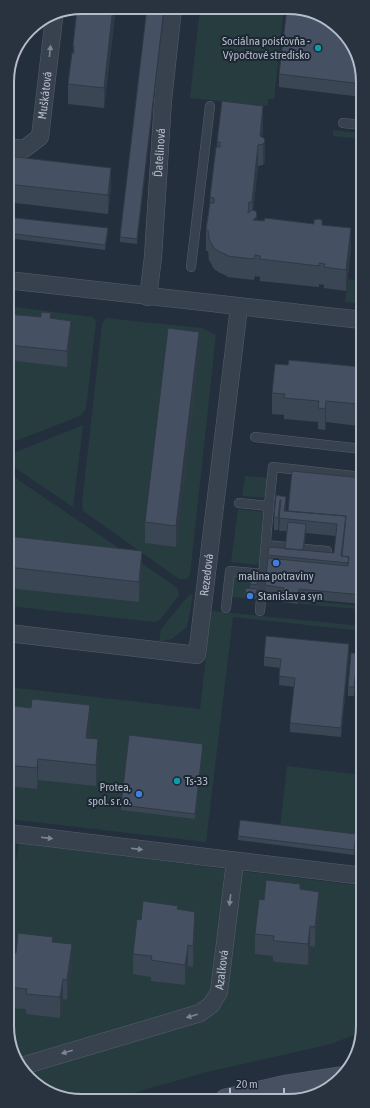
<svg xmlns="http://www.w3.org/2000/svg" width="370" height="1108" font-family="'Asap Condensed',sans-serif">
  <style>
    .green { fill: #263c3f }
    .lines { fill: none; stroke-linecap: round; stroke-linejoin: round }
    .service-casing { stroke: #565f6c; stroke-width: 10 }
    .minor-casing { stroke: #565f6c; stroke-width: 18 }
    .secondary-casing { stroke: #565f6c; stroke-width: 23 }
    .service { stroke: #38414e; stroke-width: 9 }
    .minor { stroke: #38414e; stroke-width: 17 }
    .secondary { stroke: #465061; stroke-width: 22 }
    .wall { fill: #3b4654; fill-rule: evenodd }
    .shaded-wall { fill: #303945 }
    .building { fill: #455162; stroke: #303945 }
    .oneway { fill: #7c8592 }
    .culture-dot { fill: #0f9aa8; stroke: #1d2633; stroke-width: 1.5 }
    .shop-dot { fill: #3f7fe0; stroke: #1d2633; stroke-width: 1.5 }
    .labels { text-anchor: middle; stroke-width: 4; stroke-linejoin: round; paint-order: stroke }
    .poi-label { font-size: 12px; fill: #b4bcc9; stroke: #1d2633; text-anchor: end }
    .street-label { font-size: 12px; fill: #b4bcc9; stroke: #1d2633 }
    .rim { fill: none; stroke: #b4bcc9; stroke-width: 2 }
  </style>
  <rect width="100%" height="100%" fill="#242f3e"/>
  <path class="green" d="M200 8H284L274 99H268V106L190 98Z
    M333 130 362 133V139L333 136Z
    M348 279 362 281V304L345 302Z
    M7 306 93 317 96 322 86 409 80 416 8 444Z
    M106 318 202 328 216 335 190 575 187 579H179L83 511 82 503 102 324Z
    M83 425 73 507 8 463V455Z
    M8 473 175 586 178 590 179 595 160 620 155 622 8 606Z
    M245 476 268 478 266 498 242 496Z
    M238 509 264 512 259 565 231 562Z
    M233 577 251 579 250 589 257 590 256 599 231 597Z
    M190 594 193 595 187 627 172 639 159 642 161 629Z
    M299 600 362 606V621L356 620 357 609 300 604Z
    M211 611 362 626V631L233 617 206 842 8 819V687L200 709Z
    M287 766 362 775 363 837 280 828Z
    M19 843 363 886V976L354 1035 331 1044 207 1072 109 1100 67 1099 29 1079 8 1041V860L16 861Z"/>
  <g class="lines">
    <defs>
      <path id="service" d="M343 123 362 125
        M191 267 210 106
        M255 437 362 449
        M239 503 269 506 260 611
        M269 506 273 467 362 477
        M266 545 286 547
        M304 549 327 551
        M226 608 230 571 263 574"/>
      <g id="minor">
        <path id="s1" d="M7 147 24 149 40 137 54 18"/>
        <path d="M7 280 362 320"/>
        <path id="s2" d="M148 297 153 257 163 100 173 8"/>
        <path id="s3" d="M8 633 197 655 239 307"/>
        <path d="M8 833 363 876"/>
        <path id="s4" d="M22 1066 200 1013 211 1005 219 992 235 862"/>
      </g>
      <path id="secondary" d="M226 1100 287 1086 339 1078"/>
    </defs>
    <use href="#service" class="service-casing"/>
    <use href="#minor" class="minor-casing"/>
    <use href="#secondary" class="secondary-casing"/>
    <use href="#service" class="service"/>
    <use href="#minor" class="minor"/>
    <use href="#secondary" class="secondary"/>
  </g>
  <path class="wall" d="M82 7H116L104 108 68 104V84L73 53V46Z
    M147 7 137 244 120 242V237Z
    M362 67V97L279 87V74Z
    M263 127 262 137 265 162 263 165 258 166 253 210 257 220 322 225 351 249 346 291 324 288V285L319 284V287L260 281V277L255 276 254 280 227 277V276L220 273 214 269 209 260 208 251H206V230L217 147V142Z
    M7 156 111 187 108 214 7 202Z
    M7 217 108 233 105 250 7 238Z
    M8 314 51 319 71 336 67 367 8 360Z
    M199 353 176 547 145 543V522Z
    M362 372V422H359L358 426 326 422 325 430 318 429V422L284 419V415L272 414V393Z
    M362 478V604L299 598 298 604 282 602V597L265 595V585L268 555 285 549 287 531H279L280 513 278 530H274V517L276 495 286 497V511H288ZM306 533 336 536 334 553 304 550Z
    M8 536 142 572 139 602 8 588Z
    M258 582 256 599 245 598V593L250 588V584Z
    M349 653 341 737 290 732V723L294 687 279 685 280 668 264 666V657Z
    M351 653 362 654V669L357 668 354 696H348V687Z
    M8 705 90 726 89 738 98 760 96 786 38 780 37 789 8 786Z
    M203 749 195 819 121 810V805Z
    M238 836 356 839 354 855 238 840Z
    M8 841 16 861 12 893V897L8 926Z
    M300 889 319 912 315 947 310 946 308 965 276 962 273 961V956L255 954V934L264 900Z
    M178 910 195 932 193 967 188 966 185 985 151 981V977L133 974V954L141 920Z
    M53 942 72 965 67 1000 63 999 60 1018 26 1014V1009L8 1008V982Z"/>
  <path class="shaded-wall" d="M113 7H116L104 108V88Z
    M164 8H165L137 244V239Z
    M263 106V127L261 145 260 136Z
    M265 141V162L263 165V144Z
    M258 145V166L252 223V202Z
    M111 168V187L108 214V195Z
    M257 216V237L253 220Z
    M108 228V233L105 250V245Z
    M351 228V249L346 291V270Z
    M71 321V336L67 367V351Z
    M199 332V353L176 547V526Z
    M326 401V422L325 430V409Z
    M359 401V422L358 426V404Z
    M286 497V509L285 518 284 511Z
    M280 500V513L278 530V518Z
    M306 524V533L303 558Z
    M142 551V572L139 602V582Z
    M299 589V598L298 604V595Z
    M349 644V653L341 737V728Z
    M357 659V668L354 696V687Z
    M90 705V726L86 759V738Z
    M98 739V760L96 786V765Z
    M203 744V749L195 819V814Z
    M38 759V780L37 789V768Z
    M356 834V839L354 855V850Z
    M16 842V861L11 897V879Z
    M319 892V912L315 947V927Z
    M12 893V897L8 926V921Z
    M195 912V932L193 967V946Z
    M310 926V946L308 965V944Z
    M72 944V965L67 1000V980Z
    M188 945V966L185 985V965Z
    M63 979V999L60 1018V997Z"/>
  <path class="building" d="M82 7H113L104 88 68 84 72 53H74V46H73L77 9Z
    M147 7 164 8 137 239 120 237Z
    M287 8 303 9 341 29 362 67V84L279 74Z
    M222 101 263 106 260 136 264 138 265 141 263 144 258 145 252 202H249L248 213 252 210 256 211 257 216 253 220 264 221 265 218 314 224V220L319 219 322 220V225L351 228 346 270 324 267 325 264 319 263V266L260 259V256L255 255 254 259 227 256V255L220 252 214 248 209 239 208 230H206L210 203H214V198L210 197 216 147H220V142H217Z
    M7 156 111 168 108 195 7 184Z
    M7 217 108 228 105 245 7 233Z
    M41 312 51 313 50 318 71 321 67 351 8 345V314L41 317Z
    M168 328 199 332 176 526 145 522Z
    M289 360 361 367V372H362V401H359L358 404 326 401 325 409 318 408 319 401 284 398 285 394 272 393 275 364 288 365Z
    M292 471 362 478V595L299 589 298 595 282 593 284 588 265 585 268 558 348 566 349 557 342 556 346 516 288 511Z
    M276 495 286 497 284 511 346 516 341 556 349 557 348 563 268 555 269 547 334 553 337 524 279 518 281 500H280L278 518 274 517Z
    M288 522 306 524 303 550 285 549Z
    M8 536 142 551 139 582 8 567Z
    M251 576 258 577 257 585 250 584Z
    M246 588 257 589 256 594 245 593Z
    M266 636 349 644 341 728 290 723 295 678 279 676 281 659 264 657Z
    M351 653 362 654V660L357 659 354 687H348Z
    M32 699 90 705 86 738 98 739 96 765 38 759 37 768 8 765V705L31 708Z
    M129 735 203 744 195 814 121 805Z
    M240 820 356 834 354 850 238 836Z
    M8 841 16 842 11 879 8 878Z
    M266 880 300 884V889L319 892 315 927 310 926 308 944 276 941 273 940 274 936 255 934 259 899 264 900Z
    M8 892 12 893 8 921Z
    M143 901 178 906 177 909 195 912 193 946 188 945 185 965 151 960 152 956 133 954 137 919 141 920Z
    M18 933 53 937 52 942 72 944 67 980 63 979 60 997 26 994 27 989 8 987V982L12 952 16 953Z"/>
  <defs><path id="oneway-solid" d="M-6-.8H1V-3.2L6.5 0L1 3.2V.8H-6Z"/></defs>
  <g class="oneway">
    <use href="#oneway-solid" transform="translate(50 51) rotate(-84)"/>
    <use href="#oneway-solid" transform="translate(47 838) rotate(7)"/>
    <use href="#oneway-solid" transform="translate(137 849) rotate(7)"/>
    <use href="#oneway-solid" transform="translate(230 900) rotate(97)"/>
    <use href="#oneway-solid" transform="translate(192 1016) rotate(164)"/>
    <use href="#oneway-solid" transform="translate(67 1052) rotate(164)"/>
  </g>
  <g class="culture-dot">
    <circle cx="318" cy="48" r="4"/>
    <circle cx="177" cy="781" r="4"/>
  </g>
  <g class="shop-dot">
    <circle cx="276" cy="563" r="4"/>
    <circle cx="250" cy="596" r="4"/>
    <circle cx="139" cy="794" r="4"/>
  </g>
  <g class="labels">
    <g class="poi-label">
      <text x="310" y="45">Sociálna poisťovňa -<tspan x="310" dy="14">Výpočtové stredisko</tspan></text>
      <text x="276" y="580" text-anchor="middle">malina potraviny</text>
      <text x="258" y="600" text-anchor="start">Stanislav a syn</text>
      <text x="185" y="785" text-anchor="start">Ts-33</text>
      <text x="131" y="791">Protea,<tspan x="131" dy="14">spol. s r. o.</tspan></text>
    </g>
    <g class="street-label">
      <text dy="4" stroke="none"><textPath href="#s1" startOffset="79">Muškátová</textPath></text>
      <text dy="4" stroke="none"><textPath href="#s2" startOffset="145">Ďatelinová</textPath></text>
      <text dy="4" stroke="none"><textPath href="#s3" startOffset="271">Rezedová</textPath></text>
      <text dy="4" stroke="none"><textPath href="#s4" startOffset="237">Azalková</textPath></text>
    </g>
  </g>
  <path d="M0 0H370V1108H0ZM82 14H288A68 68 0 0 1 356 82V1026A68 68 0 0 1 288 1094H82A68 68 0 0 1 14 1026V82A68 68 0 0 1 82 14Z" fill="#29323f" fill-rule="evenodd"/>
  <path class="rim" d="M82 14H288A68 68 0 0 1 356 82V1026A68 68 0 0 1 288 1094H82A68 68 0 0 1 14 1026V82A68 68 0 0 1 82 14Z"/>
  <path d="M230 1088v6h54v-6" fill="none" stroke="#b4bcc9" stroke-width="2"/>
  <text x="236" y="1088" font-size="12" fill="#b4bcc9" stroke="#1d2633" stroke-width="3" paint-order="stroke">20 m</text>
</svg>
